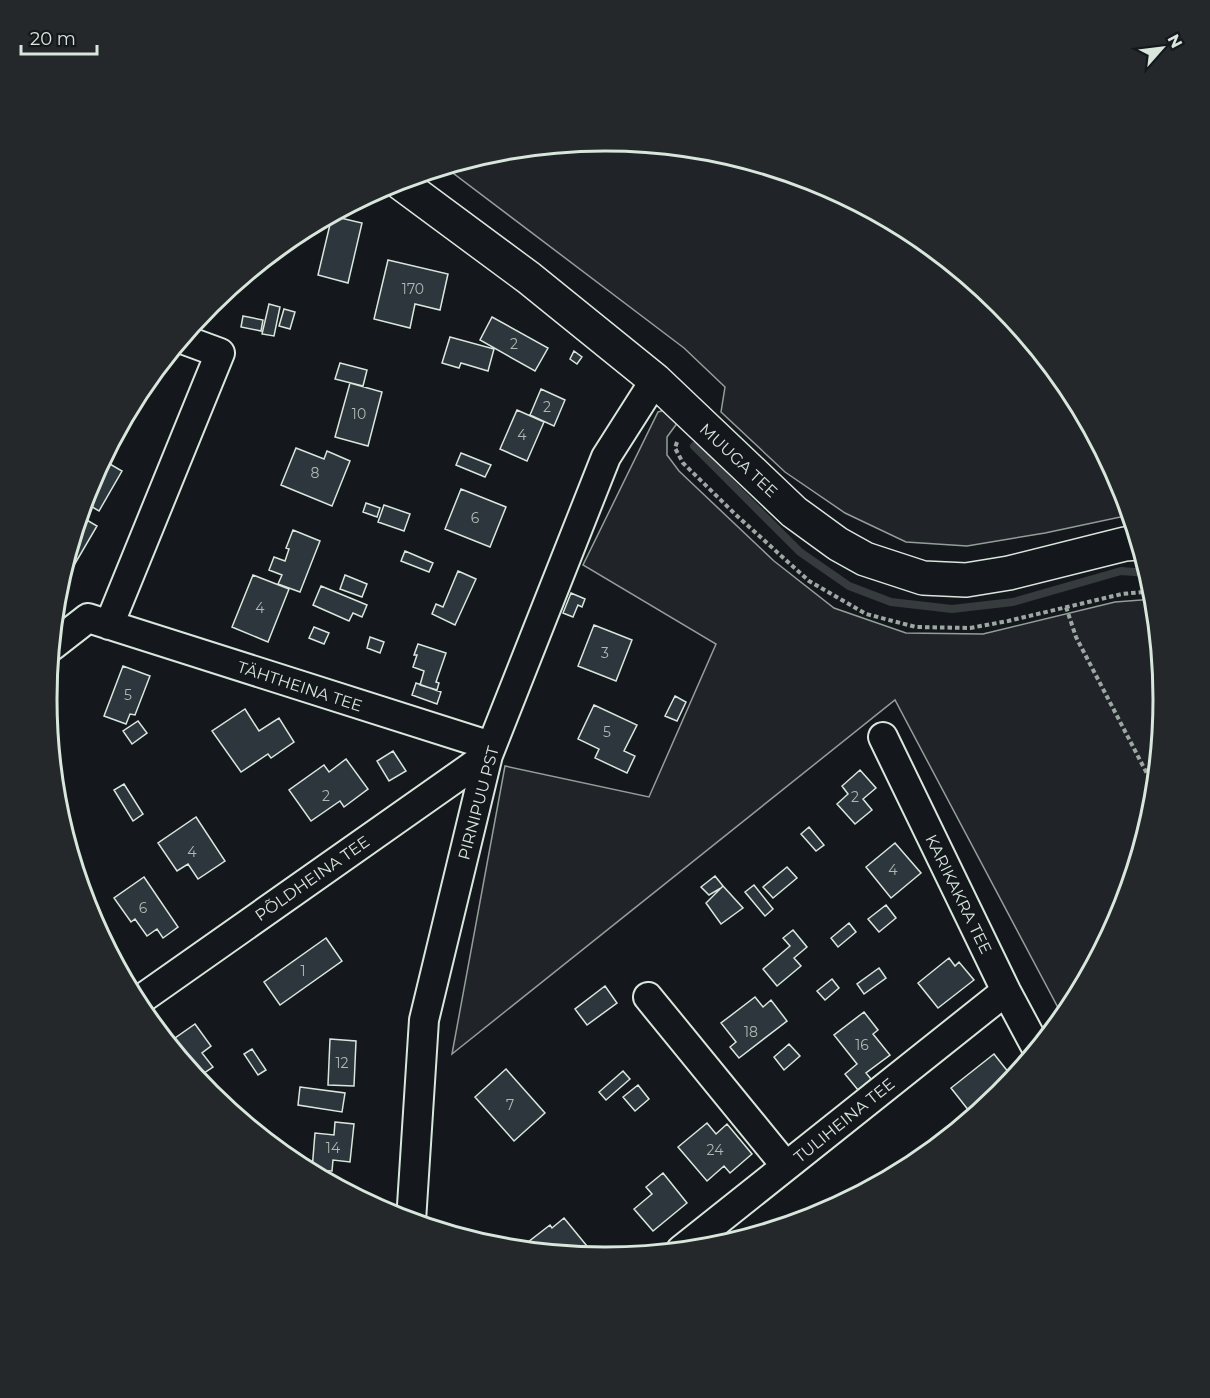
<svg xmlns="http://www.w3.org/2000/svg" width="1210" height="1398" font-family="Montserrat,sans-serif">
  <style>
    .green { fill: #202428; stroke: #939e99; stroke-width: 1.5 }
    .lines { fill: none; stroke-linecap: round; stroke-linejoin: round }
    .stream { stroke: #363b3e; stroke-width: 8 }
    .building { fill: #2c363c; stroke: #d8e6dc; stroke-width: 1.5 }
    .minor-casing { stroke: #d8e6dc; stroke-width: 32 }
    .major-casing { stroke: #d8e6dc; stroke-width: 36 }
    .path { stroke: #9da8a2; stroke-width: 4; stroke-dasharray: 4.5 3; stroke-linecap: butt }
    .minor { stroke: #14181c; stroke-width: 28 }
    .major { stroke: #14181c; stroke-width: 33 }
    .labels { text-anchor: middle; stroke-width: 4.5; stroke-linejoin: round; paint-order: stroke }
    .number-label { font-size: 14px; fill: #adbab4 }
    .street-label { font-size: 16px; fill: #d8e6dc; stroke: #14181c }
    .rim { fill: none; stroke: #d8e6dc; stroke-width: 3 }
  </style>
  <rect width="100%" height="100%" fill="#14181c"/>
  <path class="green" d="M605 141 714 151 819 183 916 235 1000 304 1070 389 1121 486 1130 515 1045 533 967 546 906 542 845 513 785 472 721 412 725 387 684 348 445 167 496 151Z
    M665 410 678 422 667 437V455L679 471 774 561 834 608 906 633 983 634 1115 602 1154 599 1163 699 1153 808 1121 913 1069 1010 1063 1017 895 700 452 1054 505 766 649 797 716 644 583 565 658 412Z"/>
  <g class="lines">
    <path class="stream" d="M694 446 800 552 849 586 891 602 952 609 1013 602 1121 571 1148 573"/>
  </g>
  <path class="building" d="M332 216 362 223 348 283 318 275Z
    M388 260 448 274 440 310 415 304 410 328 374 319Z
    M269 304 280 307 274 336 262 334Z
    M284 309 295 312 290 329 279 326Z
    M243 316 263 320 261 331 241 327Z
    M492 317 548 348 535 371 480 340Z
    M450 337 494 349 488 371 461 363 459 368 442 363Z
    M574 351 582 357 577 364 570 359Z
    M340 363 367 370 363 386 335 379Z
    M350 383 382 392 368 446 335 437Z
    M541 389 565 400 554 426 530 415Z
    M517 410 544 422 527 461 500 449Z
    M296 448 324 459 327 451 350 461 332 506 281 485Z
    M461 453 491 465 485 477 456 465Z
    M103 460 122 471 99 511 84 502 89 485Z
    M461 489 506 507 490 547 445 529Z
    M366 503 380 508 377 517 363 512Z
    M384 505 410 514 404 531 378 522Z
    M80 516 97 526 59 591 57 590Z
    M293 530 320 541 300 592 278 584 282 575 269 570 274 557 285 561 289 549 286 548Z
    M405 551 433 563 429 572 401 561Z
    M458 571 476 579 455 625 432 614 436 604 443 607Z
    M253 575 289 589 268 642 232 627Z
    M345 575 367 584 362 597 340 589Z
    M321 586 367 605 362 617 353 613 349 621 313 605Z
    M571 593 585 599 582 607 578 605 573 617 563 613Z
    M594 625 632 640 616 681 578 666Z
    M314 627 329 633 324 644 309 638Z
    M370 637 384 642 380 653 367 648Z
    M418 644 446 653 436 682 439 683 437 690 420 685 424 671 413 667 417 655H414Z
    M123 666 150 676 135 715 130 714 126 724 104 716Z
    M416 683 441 692 437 704 412 695Z
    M675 696 686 702 677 721 665 716Z
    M594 705 637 725 624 751 635 756 627 773 595 758 599 749 578 739Z
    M245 709 259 731 279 718 294 742 271 758 268 754 241 772 212 731Z
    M138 721 147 733 132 744 123 731Z
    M393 751 406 771 389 781 377 761Z
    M346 759 368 789 344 807 340 801 311 821 289 790 324 765 329 772Z
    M860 770 876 788 863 799 872 810 855 824 837 804 848 794 842 786Z
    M124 784 143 814 133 821 114 790Z
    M196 817 225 861 198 879 188 864 177 871 158 843Z
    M809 827 824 845 816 851 801 834Z
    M895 843 921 873 891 898 866 867Z
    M787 867 797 878 773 898 763 887Z
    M715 876 723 886 719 890V889L709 895 701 887Z
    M144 877 178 927 163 938 157 929 147 936 135 919 131 922 114 898Z
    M754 885 773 909 765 916 745 892Z
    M723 886 743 908 721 924 706 903Z
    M886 905 896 918 879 932 868 919Z
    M849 923 856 932 838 947 831 938Z
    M793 930 807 947 794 958 801 966 777 986 763 969 790 946 783 938Z
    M326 938 342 961 280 1005 264 982Z
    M949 958 955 966 959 962 974 980 938 1008 918 983Z
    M879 968 886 978 864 994 857 984Z
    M832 979 839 988 825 1000 817 991Z
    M605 986 617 1003 587 1025 575 1009Z
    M755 997 763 1007 771 1000 787 1021 739 1058 730 1047 736 1042 721 1023Z
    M864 1012 878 1030 873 1034 890 1055 866 1073 871 1079 858 1090 845 1074 857 1064 834 1035Z
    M195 1024 211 1046 202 1053 213 1067 198 1077 181 1053 178 1055 168 1043Z
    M330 1039 356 1041 354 1086 328 1085Z
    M789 1044 800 1056 784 1070 774 1057Z
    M252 1049 266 1070 258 1075 244 1054Z
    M994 1054 1013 1078 1000 1094 973 1116 951 1088Z
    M506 1069 545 1113 514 1141 475 1097Z
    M623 1071 630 1079 606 1100 599 1092Z
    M638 1085 649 1099 635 1111 623 1097Z
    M300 1087 345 1093 342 1112 298 1105Z
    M335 1122 354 1124 350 1162 333 1160 332 1171 312 1170 315 1133 334 1135Z
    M707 1123 716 1134 727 1124 752 1154 730 1173 724 1166 707 1181 678 1147Z
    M663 1173 687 1203 653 1231 634 1209 652 1194 646 1187Z
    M564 1218 596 1257 526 1250 523 1246 550 1225 552 1228Z
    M478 1233 486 1244 471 1239Z"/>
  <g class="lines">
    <defs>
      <path id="minor" d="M109 625 220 353 182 339
        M52 646 88 618 491 746
        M883 737 1006 991 1037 1049
        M648 997 786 1166
        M137 1002 488 755
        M411 1221 424 1020 488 755 606 457 655 380
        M681 1250 1006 991"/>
      <path id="major" d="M398 181 529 278 655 380 794 512 838 544 865 559 923 578 966 580 1009 573 1125 544 1139 543"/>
    </defs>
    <use href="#minor" class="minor-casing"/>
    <use href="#major" class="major-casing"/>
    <path class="path" d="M677 442 675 448 683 463 735 514 809 581 866 614 916 627 970 628 1008 621 1122 594 1153 591
      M1066 607 1076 637 1155 789"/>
    <use href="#minor" class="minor"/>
    <use href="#major" class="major"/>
  </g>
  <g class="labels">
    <g class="number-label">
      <text x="413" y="294">170</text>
      <text x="514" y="349">2</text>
      <text x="547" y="412">2</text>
      <text x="359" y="419">10</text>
      <text x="522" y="440">4</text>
      <text x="315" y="478">8</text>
      <text x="475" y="523">6</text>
      <text x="260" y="613">4</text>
      <text x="605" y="658">3</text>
      <text x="128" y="700">5</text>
      <text x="607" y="737">5</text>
      <text x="326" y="801">2</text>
      <text x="855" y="802">2</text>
      <text x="192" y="857">4</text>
      <text x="893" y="875">4</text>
      <text x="143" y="913">6</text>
      <text x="303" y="976">1</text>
      <text x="751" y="1037">18</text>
      <text x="862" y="1050">16</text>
      <text x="342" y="1068">12</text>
      <text x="510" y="1110">7</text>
      <text x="333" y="1153">14</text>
      <text x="715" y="1155">24</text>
    </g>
    <g class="street-label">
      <text transform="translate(739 460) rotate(43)" y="6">MUUGA TEE</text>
      <text transform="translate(300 686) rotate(18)" y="6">TÄHTHEINA TEE</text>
      <text transform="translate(478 803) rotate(-75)" y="6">PIRNIPUU PST</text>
      <text transform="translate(312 878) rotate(-35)" y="6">PÕLDHEINA TEE</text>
      <text transform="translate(959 894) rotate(64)" y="6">KARIKAKRA TEE</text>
      <text transform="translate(844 1120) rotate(-39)" y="6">TULIHEINA TEE</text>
    </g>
  </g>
  <path d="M0 0H1210V1398H0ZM57 699a548 548 0 1 1 1096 0a548 548 0 1 1-1096 0Z" fill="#24282b" fill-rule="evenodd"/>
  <path class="rim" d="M57 699a548 548 0 1 1 1096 0a548 548 0 1 1-1096 0Z"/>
  <g transform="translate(1162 48) rotate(62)" stroke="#14181c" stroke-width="4.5" paint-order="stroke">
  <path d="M0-4.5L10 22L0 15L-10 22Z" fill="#d8e6dc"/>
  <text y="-9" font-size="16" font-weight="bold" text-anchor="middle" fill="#d8e6dc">N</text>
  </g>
  <path d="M21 45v9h76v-9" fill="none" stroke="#d8e6dc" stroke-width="3"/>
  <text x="30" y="45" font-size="18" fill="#d8e6dc" stroke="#14181c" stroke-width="4.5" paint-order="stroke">20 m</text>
</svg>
